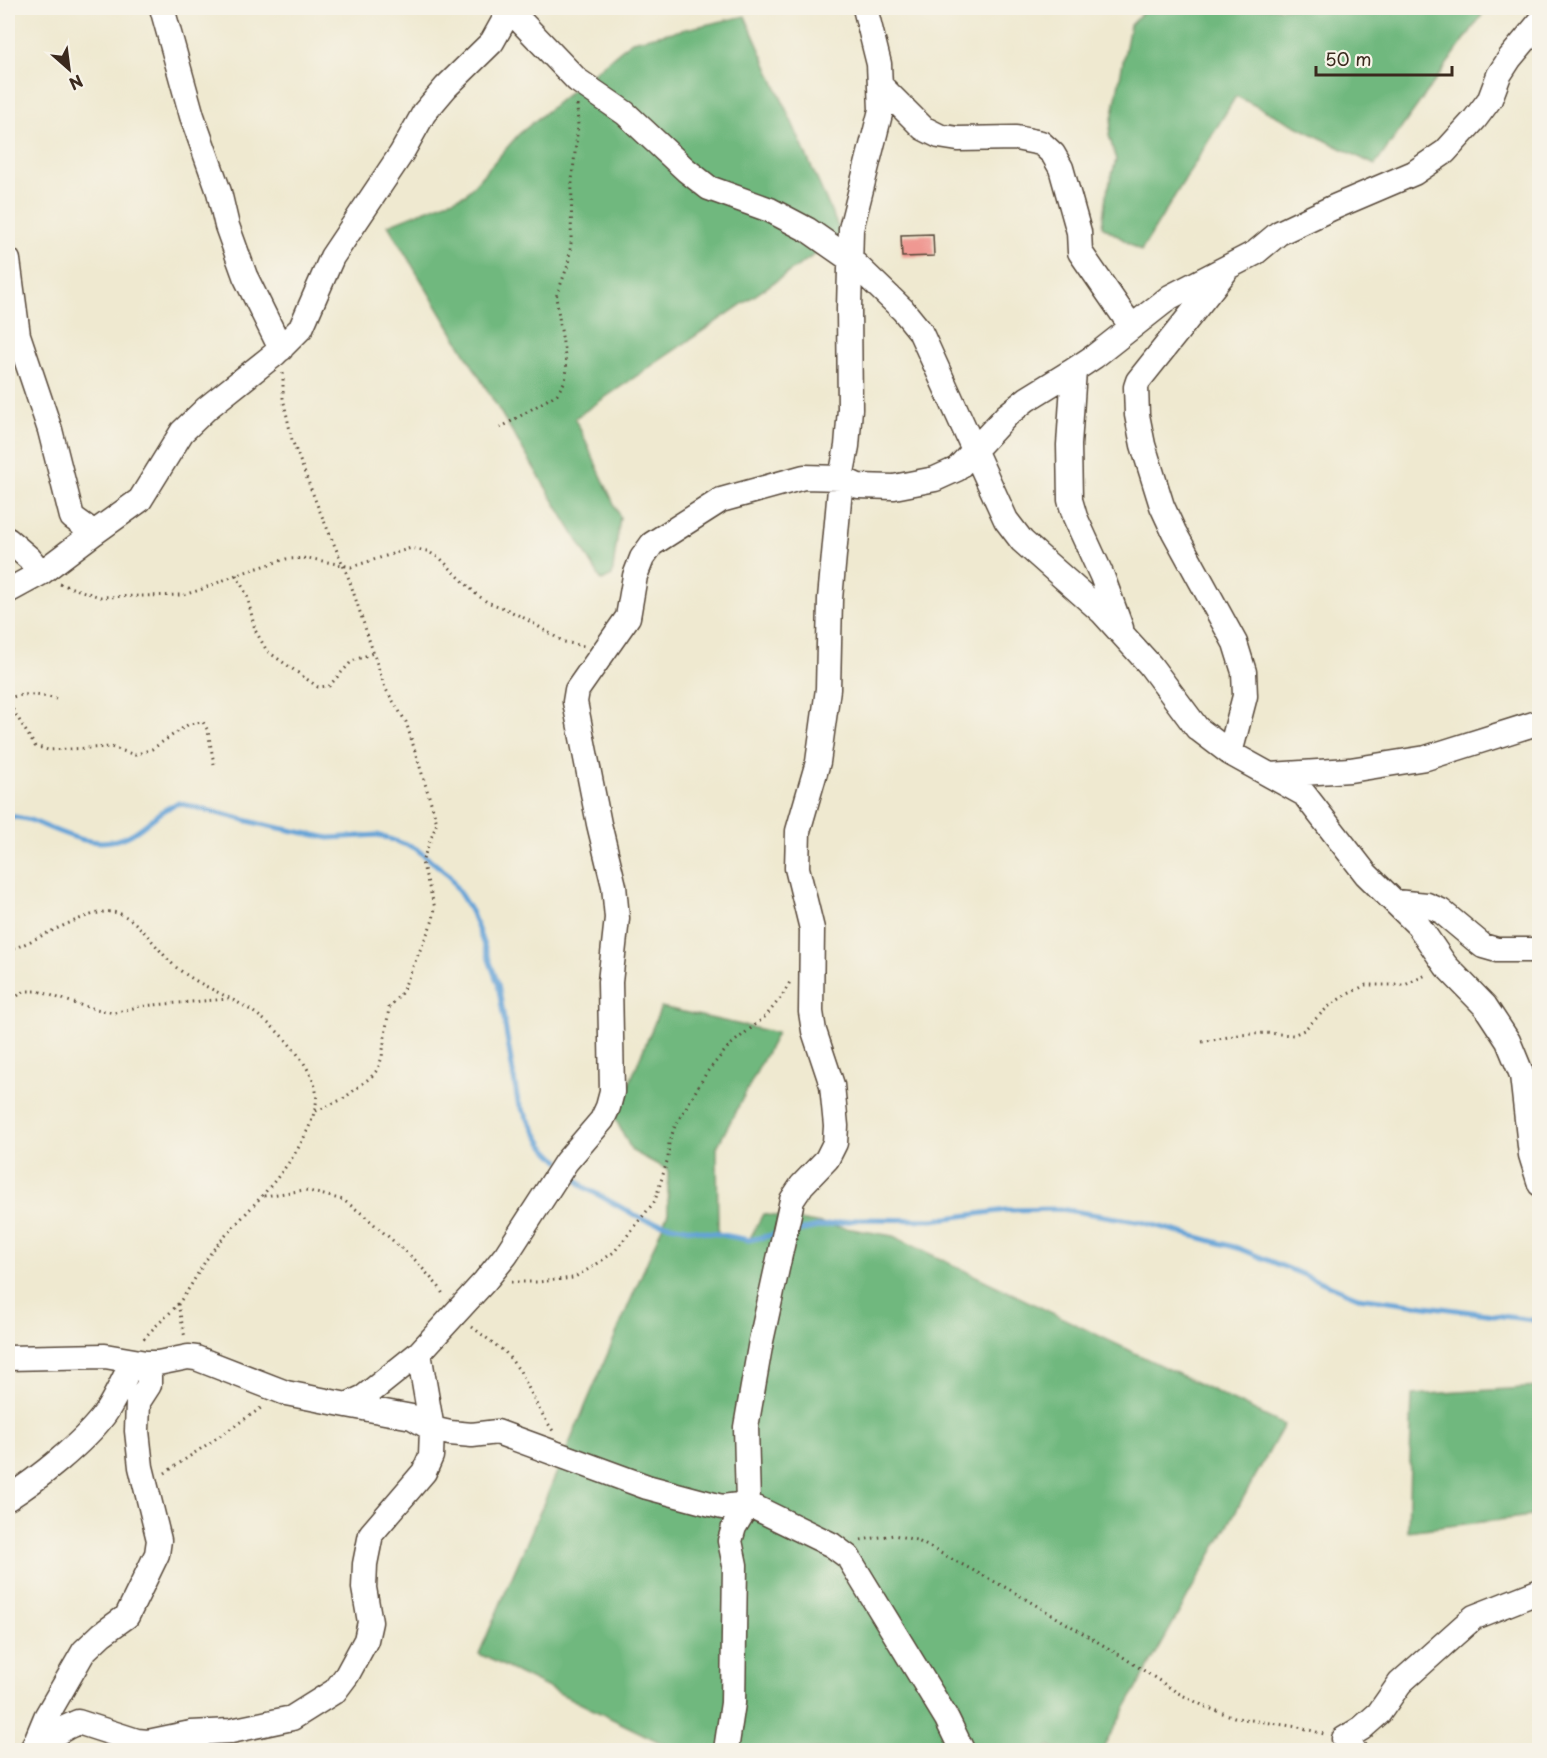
<svg xmlns="http://www.w3.org/2000/svg" width="1547" height="1758" font-family="'Playpen Sans',sans-serif">
  <style>
    .forest { fill: #70b87e; stroke: #56714e; stroke-width: 1.5 }
    .lines { fill: none; stroke-linecap: round; stroke-linejoin: round }
    .stream { stroke: #64a3d7; stroke-width: 5 }
    .building { fill: #ef9892 }
    .minor-casing { stroke: #564739; stroke-width: 27 }
    .path { stroke: #564739; stroke-width: 3; stroke-dasharray: 1.5 4.5; stroke-linecap: butt }
    .minor { stroke: #fff; stroke-width: 24 }
  </style>
  <rect width="100%" height="100%" fill="#f7f3e8"/>
  <filter id="ink" filterUnits="userSpaceOnUse"><feTurbulence type="fractalNoise" baseFrequency=".0167" numOctaves="2"/><feDisplacementMap in="SourceGraphic" scale="12" xChannelSelector="R" yChannelSelector="G"/><feConvolveMatrix kernelMatrix="1 2 1 2 8 2 1 2 1" color-interpolation-filters="sRGB"/></filter>
  <filter id="wash" filterUnits="userSpaceOnUse"><feTurbulence type="fractalNoise" baseFrequency=".008" numOctaves="4" result="noise"/><feDisplacementMap in="SourceGraphic" scale="24" xChannelSelector="R" yChannelSelector="G"/><feGaussianBlur stdDeviation="1.35" result="paint"/><feColorMatrix in="noise" values="0 0 0 0 0 0 0 0 0 0 0 0 0 0 0 0 0 1.4 0 .05"/><feComposite in="paint" operator="in"/></filter>
  <g filter="url(#wash)">
    <rect width="100%" height="100%" fill="#efe9d0"/>
    <path class="forest" d="M1147 8H1476L1482 15 1375 165 1236 96 1141 251 1102 226 1106 196 1116 160 1109 135 1130 25Z
      M745 16 842 236 575 418 620 517 612 576 602 581 388 225 466 194 519 134 632 41Z
      M661 1007 777 1033 717 1147 718 1233 749 1240 763 1214 893 1236 1284 1425 1102 1750H1056L1049 1746 1045 1750H676L479 1654 668 1213V1170L632 1151 615 1118Z
      M1539 1387V1515L1408 1531 1412 1395Z"/>
    <g class="lines">
      <path class="stream" d="M8 816C15 817 23 818 30 820 62 832 94 852 128 836 147 827 159 809 179 803L260 824 329 838 378 835 415 848 448 874 472 913 498 984 518 1102 544 1146 559 1161
        M567 1170 584 1187 644 1220 749 1240 777 1234
        M792 1232 860 1219 933 1220 1006 1210 1060 1209 1142 1222 1238 1248 1358 1297 1540 1321"/>
    </g>
    <g id="blocks">
      <path class="building" d="M933 234 934 256 902 257 901 235Z"/>
    </g>
  </g>
  <g filter="url(#ink)">
    <use href="#blocks" fill-opacity="0" stroke="#564739" stroke-width="1.5"/>
    <g class="lines">
      <defs>
        <path id="minor" d="M162 8 192 116 219 192 227 226 245 276 281 349
          M508 8 577 80 625 113 686 170 709 188 770 210 808 230 851 260 903 310 920 331 1006 520 1022 541 1102 612 1150 665 1197 728 1230 753 1304 794 1366 874 1418 925 1446 966 1485 1006 1508 1041 1522 1075 1531 1155 1540 1184
          M880 85 923 128 939 136 958 139 1016 138 1041 143 1053 154 1061 168 1079 232 1080 252 1131 326
          M8 260 18 335 50 430 72 517 94 533
          M1225 272 1138 381 1136 387 1137 415 1143 445 1162 506 1174 532 1235 643 1244 672 1245 696 1230 753
          M1074 370 1069 445 1070 500 1075 517 1102 576 1121 628
          M8 540 29 558 41 573
          M8 591 41 573 94 533 140 500 182 432 207 408 275 354 301 328 332 257 401 154 424 113 446 87 492 42 511 8
          M1270 775 1350 770 1426 758 1540 722
          M1395 902 1427 905 1441 911 1483 946 1497 950H1533L1540 952
          M8 1358 105 1356 146 1363H158L188 1357 196 1358 286 1393 347 1405 364 1397 419 1353 485 1281 506 1255 566 1162 602 1120 608 1107 612 1092 610 982 617 918 614 886 599 824 575 702 577 690 628 617 635 576 642 558 652 544 721 500 804 477 841 478 858 486 894 487 935 479 957 469 1007 415 1027 399 1074 370 1095 356 1170 297 1255 253 1279 233 1332 208 1414 173 1445 152 1475 119 1490 99 1499 75 1510 58 1540 22
          M347 1405 412 1417 432 1429 450 1433 472 1435 497 1432 647 1487 722 1507 748 1504 832 1545 848 1557 947 1719 962 1750
          M8 1498C38 1479 83 1443 104 1415 115 1400 124 1378 133 1361
          M191 1733 231 1731 292 1718 335 1691 347 1675 366 1640 370 1622 364 1588 365 1564 371 1534 424 1472 431 1456 432 1429 419 1353
          M34 1746 46 1717 84 1651 102 1634 127 1616 157 1554 159 1540 141 1467 137 1431 138 1402 149 1385V1372L146 1363
          M32 1749 34 1746 67 1727 78 1722 137 1741 148 1742 191 1733 198 1750
          M726 1750 733 1703 735 1565 730 1541 734 1527 748 1504 746 1427 761 1341 792 1200 802 1185 827 1159 835 1143 836 1126 832 1085 814 1031 811 1012 812 929 797 868 798 831 818 762 828 689 830 599 841 478 847 446 850 409 849 309 851 229 881 110 879 64 865 8
          M1354 1750 1344 1739 1362 1728 1379 1713 1400 1683 1474 1617 1540 1591"/>
      </defs>
      <use href="#minor" class="minor-casing"/>
      <path class="path" d="M283 373V398L292 440 318 507 349 579 385 688 406 722 433 809 437 823 422 862 435 908 433 920 402 992 389 1008 382 1057 378 1069 371 1077 343 1099 314 1112
        M500 428 557 394 565 381 567 369 556 297 568 265 571 243 572 180 578 126 577 105
        M236 575 247 595 255 630 267 651 318 687 329 686 352 661 373 653
        M60 584 100 597 183 595 200 590 236 575 286 559 308 558 351 567 411 548 427 551 441 559 476 594 487 602 504 608 526 619 564 642 584 646
        M8 699C21 692 42 695 56 699
        M8 706 13 710 35 746 48 750 111 747 135 755 152 749 189 724 203 722 208 731 214 764
        M8 951C33 942 90 908 113 912 138 915 158 953 177 968 202 988 234 997 259 1016 281 1032 322 1074 316 1104 306 1157 252 1205 218 1244 202 1262 193 1286 177 1305 167 1317 153 1327 143 1340
        M8 1003 24 991H38L83 1006 114 1013 141 1006 228 999
        M1202 1042 1239 1035 1265 1033 1293 1035 1304 1030 1328 1007 1344 996 1366 985H1405L1428 974
        M264 1196 305 1190 343 1200 360 1212 415 1260 439 1287 444 1296
        M511 1282H538L573 1278 594 1266 614 1252 655 1201 668 1158 669 1143 675 1126 707 1072 729 1046 766 1016 782 996 790 982
        M178 1304 185 1338
        M472 1327 505 1352 520 1371 539 1409 553 1431
        M165 1473 264 1406
        M861 1540 894 1535 916 1540 1012 1591 1123 1657 1178 1693 1206 1707 1237 1718 1298 1727 1324 1734"/>
      <use href="#minor" class="minor"/>
    </g>
  </g>
  <rect width="1547" height="1758" fill="none" stroke="#f7f3e8" stroke-width="30"/>
  <g transform="translate(69 69) rotate(152)" stroke="#f7f3e8" stroke-width="4.5" paint-order="stroke">
  <path d="M0-4.5L10 22L0 15L-10 22Z" fill="#3b2a1e"/>
  <text y="-9" font-size="16" font-weight="bold" text-anchor="middle" fill="#3b2a1e">N</text>
  </g>
  <path d="M1316 66v9h136v-9" fill="none" stroke="#3b2a1e" stroke-width="3"/>
  <text x="1325" y="66" font-size="18" fill="#3b2a1e" stroke="#f7f3e8" stroke-width="4.5" paint-order="stroke">50 m</text>
</svg>
